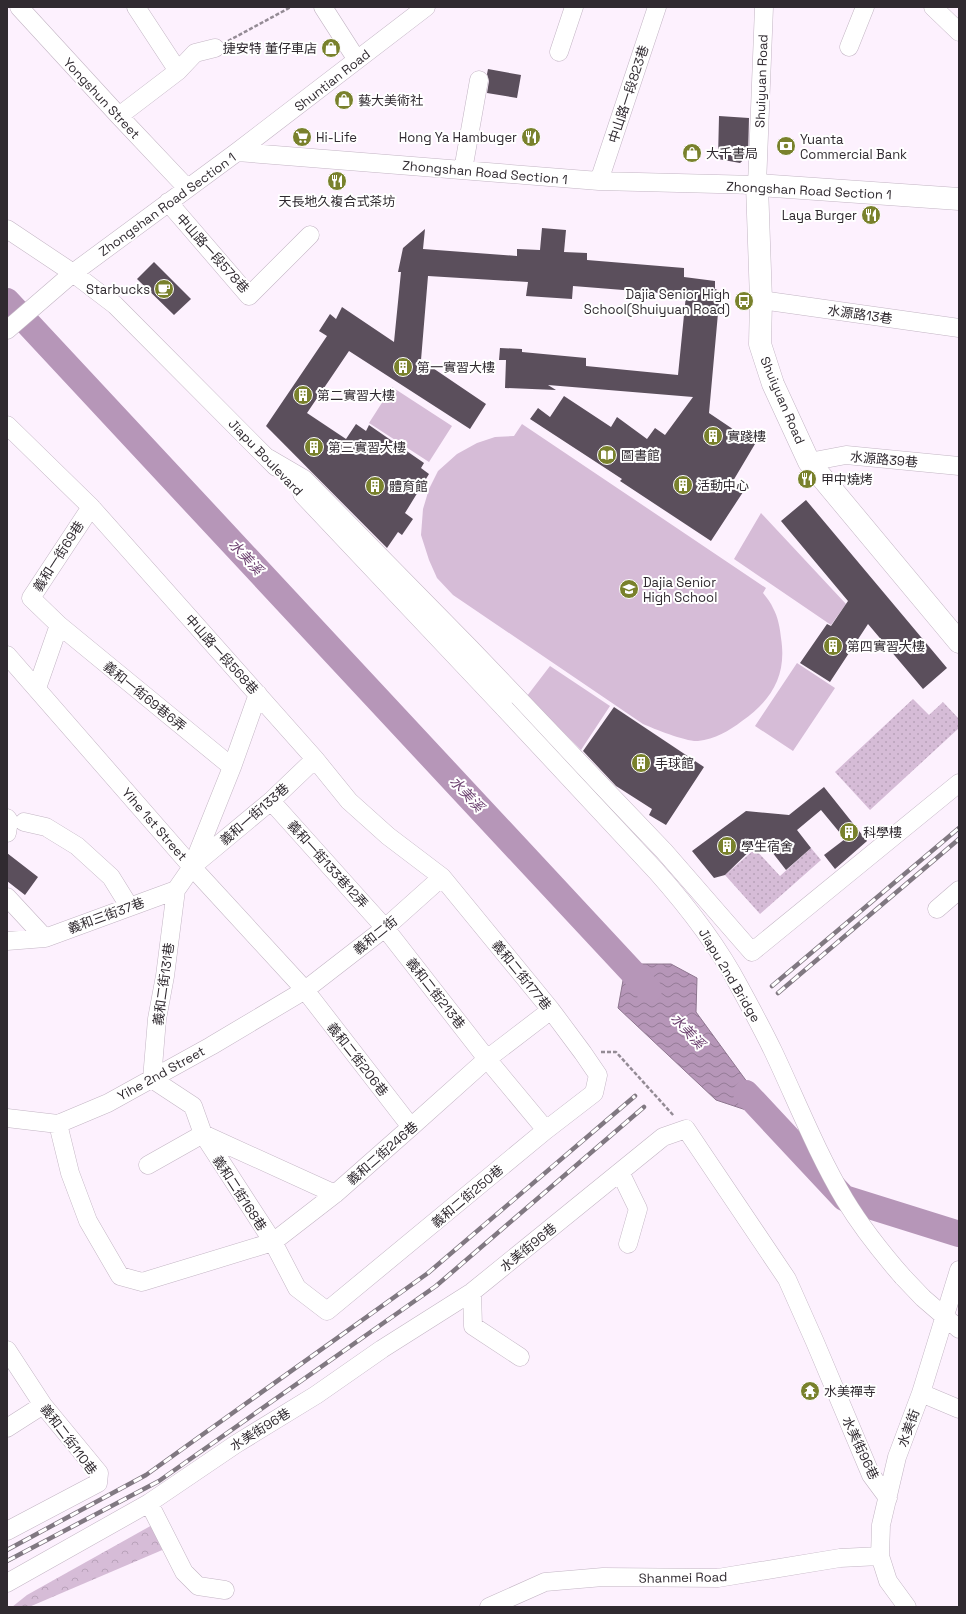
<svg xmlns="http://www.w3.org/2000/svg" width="966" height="1614" font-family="'Space Grotesk','Noto Sans TC',sans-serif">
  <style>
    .grass { fill: url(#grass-dots) }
    .park { fill: url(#park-crowns) }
    .pitch { fill: #d6bcd7 }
    .water { fill: url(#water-waves); stroke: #8e768f }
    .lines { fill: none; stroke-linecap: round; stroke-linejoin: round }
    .river { stroke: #b696b8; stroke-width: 26 }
    .building { fill: #5b4f5c }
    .minor-casing { stroke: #c3b5c4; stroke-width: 19 }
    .major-casing { stroke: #c3b5c4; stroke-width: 23 }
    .path { stroke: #948b95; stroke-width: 2.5; stroke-dasharray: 4 2; stroke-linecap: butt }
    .minor { stroke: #fff; stroke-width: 18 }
    .major { stroke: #fff; stroke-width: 22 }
    .rail-casing { stroke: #807881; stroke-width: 4.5 }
    .rail { stroke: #fff; stroke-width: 3; stroke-dasharray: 9; stroke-linecap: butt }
    .minor-bridge-casing { stroke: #c3b5c4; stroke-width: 19; stroke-linecap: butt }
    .minor-bridge { stroke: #fff; stroke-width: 18 }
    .labels { text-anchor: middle; stroke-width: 4; stroke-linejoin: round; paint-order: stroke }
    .poi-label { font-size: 13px; fill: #302a30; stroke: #fff; text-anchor: start }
    .street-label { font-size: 13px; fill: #302a30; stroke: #fff }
    .water-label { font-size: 14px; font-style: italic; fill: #6e4371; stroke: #fff }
  </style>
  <defs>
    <pattern id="grass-dots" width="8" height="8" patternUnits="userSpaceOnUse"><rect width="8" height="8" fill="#d6bcd7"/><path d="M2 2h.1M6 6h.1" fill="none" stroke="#b8a2b9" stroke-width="1.8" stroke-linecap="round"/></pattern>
    <pattern id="park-crowns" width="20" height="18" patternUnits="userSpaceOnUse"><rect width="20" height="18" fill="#d6bcd7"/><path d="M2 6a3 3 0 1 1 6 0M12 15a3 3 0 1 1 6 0" fill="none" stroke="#b8a2b9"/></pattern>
    <pattern id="water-waves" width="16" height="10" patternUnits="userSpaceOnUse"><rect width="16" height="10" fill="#b696b8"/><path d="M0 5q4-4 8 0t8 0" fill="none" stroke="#947b96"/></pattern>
  </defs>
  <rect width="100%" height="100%" fill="#fdf1fe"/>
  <path class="grass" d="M913 699 929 715 943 702 959 719V728L870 810 835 772Z
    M811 848 821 860 760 914 725 875 755 849 780 876Z"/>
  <path class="park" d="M154 1524 174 1545 29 1607H12L27 1595Z"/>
  <path class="pitch" d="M392 387 452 426 429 462 369 423Z
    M522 424 766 588 763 593C767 598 771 603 773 608 778 617 780 628 781 638 787 675 772 700 742 721 729 731 715 739 698 741 687 742 654 729 643 724L453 595 437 578 429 560 421 535 423 509 429 489 438 471 457 454 477 443 495 437 514 436Z
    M761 513 846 604 831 625 734 559Z
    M797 663 835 688 793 751 755 726Z
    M550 666 610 706 581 750 527 696Z"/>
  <path class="water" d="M626 964H671L697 978 696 1012 753 1090 770 1118 716 1100 618 1008Z"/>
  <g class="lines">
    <path class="river" d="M7 301 649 990
      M746 1093 844 1198 959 1234"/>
  </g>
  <path class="building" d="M488 69 521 75 517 98 487 93 489 81 487 74Z
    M719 116 749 118 748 156 740 163 718 159Z
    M542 228 566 230 564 252 587 253V260L684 268V277L715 281V289L720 291 709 413 755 444 733 481 745 489 711 541 620 481 622 479 530 419 538 408 550 417 564 396 611 427 617 417 647 439 655 428 665 435 693 397 548 385 556 390 505 388 506 360H499L500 348 522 349V352L586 358V366L678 375 686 295 573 286 572 299 526 296 528 282 428 276 421 360 486 404 470 429 349 351 307 413 346 439 356 424 366 431 369 425 424 463 421 468 429 474 405 513 413 519 402 535 398 532 387 548 266 426 327 336 319 331 330 314 336 319 342 307 394 342 401 272H398L403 248 425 229 423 249 517 256V249L540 250Z
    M154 262 191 299 174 315 137 279Z
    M806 500 947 668 923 689 868 624 830 682 800 663 827 624 831 626 848 601 781 521Z
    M614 707 704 767 666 825 649 815 652 809 616 786 583 751Z
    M824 787 867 841 835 869 824 855 845 839 821 810 797 830 811 848 786 870 762 839 725 875 714 878 692 851 746 811 789 815Z
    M7 853 38 877 25 895 7 881Z"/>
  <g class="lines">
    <defs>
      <path id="minor" d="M19 7 119 116 187 188
        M136 7 178 71
        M323 7 357 60
        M933 7 959 32
        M849 47 865 7
        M559 52 574 7
        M119 116 178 71 195 53 215 48
        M237 152 599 181 757 185 764 7
        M463 170 479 80
        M599 181 657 7
        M168 202 249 296 310 235
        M7 229 73 273 115 305 276 467
        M761 300 959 328
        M7 330 73 273 237 152 426 7
        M7 425 91 507 315 759 349 801 388 836 442 877 551 1010 583 1053 598 1075 594 1093 546 1130 327 1311 297 1288 273 1242 203 1134 193 1106 152 1079 157 1019 165 976 176 890
        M268 458 304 479 470 648 664 851 752 952 959 783
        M809 462 846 455 959 466
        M302 494 505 709
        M59 625 232 767
        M7 655 192 867 305 990 411 1127
        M37 688 59 625 31 598 91 507
        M271 801 385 928 487 1059 546 1130
        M7 818 9 821 7 833
        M24 822 46 827 77 846 111 877 129 906
        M194 865 271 801 315 759
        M7 897 45 938
        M937 909 959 890
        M7 941 45 938 176 890 192 867 232 767 258 694
        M7 1118 58 1124 108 1103 211 1046 305 990 385 928 442 877
        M58 1124 70 1173 88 1221 120 1276 142 1282 273 1242 335 1194 411 1127 487 1059 551 1010
        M148 1165 203 1134 335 1194
        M620 1172 638 1209 628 1244
        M903 1277 923 1298 959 1329
        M472 1292 473 1326 520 1357
        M7 1350 43 1405 99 1473 98 1483 7 1531
        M921 1393 959 1409
        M7 1428 43 1405
        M149 1503 184 1572 198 1586 225 1590
        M7 1583 149 1503 236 1444 316 1395 382 1349 472 1292 663 1137 686 1129 787 1279 815 1342 871 1475 888 1498
        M489 1607 545 1582 603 1577 718 1578 840 1558 880 1556
        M907 1607 888 1581 880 1556 881 1525 897 1457 921 1393 959 1270"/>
      <path id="major" d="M959 199 757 185 761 300 760 344 773 384 809 462 959 642"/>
    </defs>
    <use href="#minor" class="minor-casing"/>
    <use href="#major" class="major-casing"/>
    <path class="path" d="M228 41 291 7
      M601 1052H616L674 1116"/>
    <use href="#minor" class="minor"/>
    <use href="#major" class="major"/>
    <defs>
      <path id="rail" d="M772 986 959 828
        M778 993 959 839
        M7 1550 146 1475 428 1273 635 1096
        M7 1561 159 1481 436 1286 644 1107"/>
    </defs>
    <use href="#rail" class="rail-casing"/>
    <use href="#rail" class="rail"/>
    <defs>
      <path id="minor-bridge" d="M505 709 656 871C687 906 717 944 739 986 751 1008 763 1030 774 1053 797 1102 817 1153 845 1200 862 1228 882 1253 903 1277"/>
    </defs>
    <use href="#minor-bridge" class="minor-bridge-casing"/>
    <use href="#minor-bridge" class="minor-bridge"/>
  </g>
  <defs>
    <symbol id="shop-disc" viewBox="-11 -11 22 22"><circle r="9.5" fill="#79812c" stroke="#fff"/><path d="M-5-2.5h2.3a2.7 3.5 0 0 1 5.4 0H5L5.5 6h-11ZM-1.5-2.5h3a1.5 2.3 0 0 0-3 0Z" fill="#fff"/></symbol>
    <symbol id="supermarket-disc" viewBox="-11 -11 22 22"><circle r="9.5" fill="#79812c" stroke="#fff"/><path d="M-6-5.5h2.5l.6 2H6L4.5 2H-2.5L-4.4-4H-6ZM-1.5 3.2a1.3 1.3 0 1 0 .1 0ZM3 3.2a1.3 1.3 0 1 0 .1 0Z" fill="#fff"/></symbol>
    <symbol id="restaurant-disc" viewBox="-11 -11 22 22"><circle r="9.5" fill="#79812c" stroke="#fff"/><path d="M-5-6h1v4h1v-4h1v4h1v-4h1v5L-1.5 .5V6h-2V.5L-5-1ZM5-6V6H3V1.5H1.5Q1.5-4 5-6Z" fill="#fff"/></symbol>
    <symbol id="bank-disc" viewBox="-11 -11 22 22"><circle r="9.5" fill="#79812c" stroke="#fff"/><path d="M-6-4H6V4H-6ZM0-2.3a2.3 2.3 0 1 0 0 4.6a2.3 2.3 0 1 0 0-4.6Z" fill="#fff"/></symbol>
    <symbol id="cafe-disc" viewBox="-11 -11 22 22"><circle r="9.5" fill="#79812c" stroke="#fff"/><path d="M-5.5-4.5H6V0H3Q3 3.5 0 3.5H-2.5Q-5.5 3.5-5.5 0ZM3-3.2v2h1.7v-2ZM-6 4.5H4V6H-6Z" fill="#fff"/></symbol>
    <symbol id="bus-disc" viewBox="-11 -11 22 22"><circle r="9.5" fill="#79812c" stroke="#fff"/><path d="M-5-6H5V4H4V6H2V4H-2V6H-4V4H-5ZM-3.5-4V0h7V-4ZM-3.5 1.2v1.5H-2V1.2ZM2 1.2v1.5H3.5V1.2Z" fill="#fff"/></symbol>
    <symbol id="building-disc" viewBox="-11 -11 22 22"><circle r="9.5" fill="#79812c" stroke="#fff"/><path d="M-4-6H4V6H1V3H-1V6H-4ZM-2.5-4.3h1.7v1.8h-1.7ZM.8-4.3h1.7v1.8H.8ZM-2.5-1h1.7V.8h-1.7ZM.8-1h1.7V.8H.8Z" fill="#fff"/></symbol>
    <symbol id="library-disc" viewBox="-11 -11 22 22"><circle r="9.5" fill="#79812c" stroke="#fff"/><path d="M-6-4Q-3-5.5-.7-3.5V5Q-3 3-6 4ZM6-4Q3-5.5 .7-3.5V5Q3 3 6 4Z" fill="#fff"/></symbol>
    <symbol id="school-disc" viewBox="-11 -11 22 22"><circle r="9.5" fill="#79812c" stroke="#fff"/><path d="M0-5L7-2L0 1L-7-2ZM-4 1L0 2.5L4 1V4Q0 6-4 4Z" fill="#fff"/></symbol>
    <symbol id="temple-disc" viewBox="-11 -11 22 22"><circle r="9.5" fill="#79812c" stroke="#fff"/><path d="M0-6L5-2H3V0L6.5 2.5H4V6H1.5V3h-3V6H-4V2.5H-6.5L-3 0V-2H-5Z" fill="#fff"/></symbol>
  </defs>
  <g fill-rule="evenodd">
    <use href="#shop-disc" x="320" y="37" width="22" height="22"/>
    <use href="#shop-disc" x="333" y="89" width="22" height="22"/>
    <use href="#supermarket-disc" x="291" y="126" width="22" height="22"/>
    <use href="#restaurant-disc" x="520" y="126" width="22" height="22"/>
    <use href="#bank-disc" x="775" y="135" width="22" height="22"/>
    <use href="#shop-disc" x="681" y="142" width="22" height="22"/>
    <use href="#restaurant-disc" x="326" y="170" width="22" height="22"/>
    <use href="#restaurant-disc" x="860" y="204" width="22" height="22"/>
    <use href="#cafe-disc" x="153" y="278" width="22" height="22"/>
    <use href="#bus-disc" x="733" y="290" width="22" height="22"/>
    <use href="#building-disc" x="392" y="356" width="22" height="22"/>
    <use href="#building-disc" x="292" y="384" width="22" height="22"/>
    <use href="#building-disc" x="702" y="425" width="22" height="22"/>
    <use href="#building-disc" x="303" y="436" width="22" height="22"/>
    <use href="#library-disc" x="596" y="444" width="22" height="22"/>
    <use href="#restaurant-disc" x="796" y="468" width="22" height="22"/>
    <use href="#building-disc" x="672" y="474" width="22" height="22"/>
    <use href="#building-disc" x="364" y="475" width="22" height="22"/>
    <use href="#school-disc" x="618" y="578" width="22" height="22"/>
    <use href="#building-disc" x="822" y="635" width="22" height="22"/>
    <use href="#building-disc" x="630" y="752" width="22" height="22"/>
    <use href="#building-disc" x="838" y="821" width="22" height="22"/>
    <use href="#building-disc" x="716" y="835" width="22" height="22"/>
    <use href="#temple-disc" x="799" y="1380" width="22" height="22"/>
  </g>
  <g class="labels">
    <g class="poi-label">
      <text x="317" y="53" text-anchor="end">捷安特 董仔車店</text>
      <text x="358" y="105">藝大美術社</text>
      <text x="316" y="142">Hi-Life</text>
      <text x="517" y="142" text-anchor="end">Hong Ya Hambuger</text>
      <text x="800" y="144">Yuanta<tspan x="800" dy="15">Commercial Bank</tspan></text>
      <text x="706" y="158">大千書局</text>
      <text x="337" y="206" text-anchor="middle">天長地久複合式茶坊</text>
      <text x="857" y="220" text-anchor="end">Laya Burger</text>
      <text x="150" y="294" text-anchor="end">Starbucks</text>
      <text x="730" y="299" text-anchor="end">Dajia Senior High<tspan x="730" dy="15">School(Shuiyuan Road)</tspan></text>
      <text x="417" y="372">第一實習大樓</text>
      <text x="317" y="400">第二實習大樓</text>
      <text x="727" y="441">實踐樓</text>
      <text x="328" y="452">第三實習大樓</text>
      <text x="621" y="460">圖書館</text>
      <text x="821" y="484">甲中燒烤</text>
      <text x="697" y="490">活動中心</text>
      <text x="389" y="491">體育館</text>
      <text x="643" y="587">Dajia Senior<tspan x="643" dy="15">High School</tspan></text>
      <text x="847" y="651">第四實習大樓</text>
      <text x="655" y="768">手球館</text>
      <text x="863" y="837">科學樓</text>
      <text x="741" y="851">學生宿舍</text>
      <text x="824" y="1396">水美禪寺</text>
    </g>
    <g class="street-label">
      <text transform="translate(332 80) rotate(-38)" y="5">Shuntian Road</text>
      <text transform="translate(761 81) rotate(-88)" y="5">Shuiyuan Road</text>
      <text transform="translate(628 94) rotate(-72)" y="5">中山路一段823巷</text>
      <text transform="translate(102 98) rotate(47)" y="5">Yongshun Street</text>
      <text transform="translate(485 172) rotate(5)" y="5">Zhongshan Road Section 1</text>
      <text transform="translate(809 190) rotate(3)" y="5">Zhongshan Road Section 1</text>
      <text transform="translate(167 204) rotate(-36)" y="5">Zhongshan Road Section 1</text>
      <text transform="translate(213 253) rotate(48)" y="5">中山路一段578巷</text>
      <text transform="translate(860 314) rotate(8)" y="5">水源路13巷</text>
      <text transform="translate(783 400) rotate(67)" y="5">Shuiyuan Road</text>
      <text transform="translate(266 457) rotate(46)" y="5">Jiapu Boulevard</text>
      <text transform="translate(884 459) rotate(5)" y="5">水源路39巷</text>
      <text transform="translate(58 556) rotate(-57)" y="5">義和一街69巷</text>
      <text transform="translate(222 654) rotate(48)" y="5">中山路一段568巷</text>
      <text transform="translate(145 696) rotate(39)" y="5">義和一街69巷6弄</text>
      <text transform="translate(254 814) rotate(-41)" y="5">義和一街133巷</text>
      <text transform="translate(155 824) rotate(49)" y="5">Yihe 1st Street</text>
      <text transform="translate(328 864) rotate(48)" y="5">義和一街133巷12弄</text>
      <text transform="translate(106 915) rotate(-20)" y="5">義和三街37巷</text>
      <text transform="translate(375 935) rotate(-39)" y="5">義和二街</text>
      <text transform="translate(522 975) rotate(51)" y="5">義和二街177巷</text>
      <text transform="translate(730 975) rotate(59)" y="5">Jiapu 2nd Bridge</text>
      <text transform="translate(163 984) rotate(-82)" y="5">義和二街131巷</text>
      <text transform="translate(436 993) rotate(52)" y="5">義和二街213巷</text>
      <text transform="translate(358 1059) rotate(52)" y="5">義和二街206巷</text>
      <text transform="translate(161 1073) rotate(-29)" y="5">Yihe 2nd Street</text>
      <text transform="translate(382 1153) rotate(-41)" y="5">義和二街246巷</text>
      <text transform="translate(240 1193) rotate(57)" y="5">義和二街168巷</text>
      <text transform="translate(467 1196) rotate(-40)" y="5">義和二街250巷</text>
      <text transform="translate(528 1247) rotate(-39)" y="5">水美街96巷</text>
      <text transform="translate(908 1428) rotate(-70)" y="5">水美街</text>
      <text transform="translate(260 1429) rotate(-32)" y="5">水美街96巷</text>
      <text transform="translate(69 1439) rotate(53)" y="5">義和二街110巷</text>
      <text transform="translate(861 1448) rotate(65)" y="5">水美街96巷</text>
      <text transform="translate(683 1577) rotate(-1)" y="5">Shanmei Road</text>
    </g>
    <g class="water-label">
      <text transform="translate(246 557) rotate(47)" y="5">水美溪</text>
      <text transform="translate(467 794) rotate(47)" y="5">水美溪</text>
      <text transform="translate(688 1031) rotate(47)" y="5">水美溪</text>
    </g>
  </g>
  <rect width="966" height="1614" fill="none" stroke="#302a30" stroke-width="16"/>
</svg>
